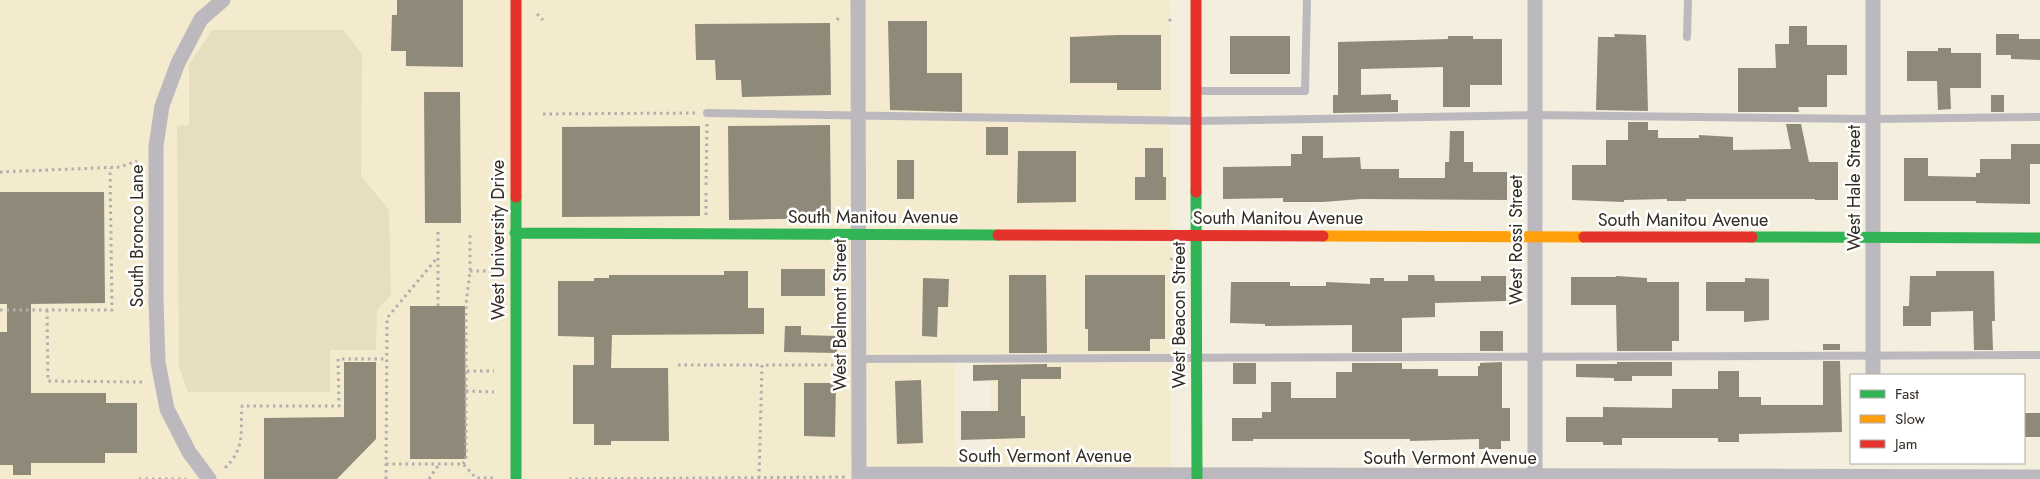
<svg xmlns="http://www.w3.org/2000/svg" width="2040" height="479" font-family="Jost,sans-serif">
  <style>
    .built { fill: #f4eace; fill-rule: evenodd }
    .green { fill: #e7ddc0 }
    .building { fill: #8e8979 }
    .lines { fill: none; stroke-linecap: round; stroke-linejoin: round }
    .path { stroke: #b1aead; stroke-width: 3; stroke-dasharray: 2.5 4; stroke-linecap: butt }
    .lane { stroke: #bbb9bd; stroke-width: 8 }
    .street { stroke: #bbb9bd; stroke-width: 15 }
    .fast { stroke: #30b455; stroke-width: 11 }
    .slow { stroke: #ff9f0a; stroke-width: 11 }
    .jam { stroke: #e5322d; stroke-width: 11 }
    .labels { text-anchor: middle; stroke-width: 5; stroke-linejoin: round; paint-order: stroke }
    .street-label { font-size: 18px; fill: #322d22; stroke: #fff }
  </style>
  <rect width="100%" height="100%" fill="#f3eedd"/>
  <path class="built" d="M0 0H1170L1171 479H0ZM955 362H991V453L955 452Z"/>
  <path class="green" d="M212 30H343L362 54 361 176 389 210 391 295 377 310 376 350H330V392H188L179 366 177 126 189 125V65Z"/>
  <path class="building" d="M397 0H463V67L406 66V51H391L392 15H397Z
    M888 21H927V73H962V112L890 110Z
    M830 23 831 95 742 97 741 80H716L715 60H696L695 24Z
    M1789 26H1807V45H1847V75H1827V107H1798L1799 112H1738V68H1776L1775 44H1789Z
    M1614 34 1646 35 1648 111 1596 110 1598 37H1615Z
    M1996 34H2019V39H2040V60L2011 59V55H1996Z
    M1117 35H1161V90H1117V83H1070V37Z
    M1230 36H1290V74H1230Z
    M1448 36H1473V39H1502V85H1470V107H1443V67L1361 69V95L1391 94V100H1398V112L1333 113V95H1338V42L1448 39Z
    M1938 48H1951V53H1981V88H1950L1951 109 1938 110 1937 81H1907V51H1938Z
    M424 92H460L461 223H425Z
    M1991 95H2004V112H1991Z
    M1628 122H1648V130H1658V138H1699V135L1733 137V150L1791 149 1786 124H1801L1809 162H1838V200H1815V199H1686V201H1667V199L1624 200V202L1572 200V165H1606V140H1628Z
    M830 125 831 218 729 220 728 126Z
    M700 126V216L562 217V127Z
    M986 127H1008V155H986Z
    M1450 131H1464V162H1473V172H1507V200L1361 199 1323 202H1283V198L1223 199V167L1291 166V154H1302V136H1323V158L1360 157 1361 169H1399V178H1445V162H1449Z
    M2011 144H2040V164H2030V204L1976 203V201H1904V158H1928V176L1976 177V173H1980V159H2011Z
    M1145 148H1163V177H1166V200H1135V177H1145Z
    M1018 151H1076V202L1017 203Z
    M897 160H914V199H897Z
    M0 192H104L105 303 31 304V393H106V403H137V453H105V463H31V475H13V465H0V332H7V304H0Z
    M781 269H825V296H781Z
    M724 271H748V308H764V334L612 335 611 368H668L669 441H611V445H594V424H573V365H594V337L558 336V281H594V278H609V275H724Z
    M1936 271H1994L1995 321H1992L1993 350H1974L1973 311 1931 312V326H1903V306H1909L1910 276H1936Z
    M1009 275H1046L1047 353H1009Z
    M1085 275H1165V339H1150V351H1088V329H1085Z
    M1408 275H1434L1435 281H1481V276H1506V301L1435 303V317L1402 318V352H1352V325L1265 326V324L1230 323 1231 282H1290V286H1326V282L1370 284V278H1384V281H1408Z
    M1616 276 1647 278V282H1679V341H1672V351H1617L1616 305H1571V277H1616Z
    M923 278 949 279 948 307H938L937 337 922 336Z
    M1745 278 1769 279V320L1744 322V311H1706V282H1745Z
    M410 306H465L466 459H410Z
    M785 326H801V335L837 336V353L784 352Z
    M1480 331H1503V351H1480Z
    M1823 344H1840V350H1823Z
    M1823 361H1840L1842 432 1739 434V442H1718V438H1622V445H1603V442H1566V417H1603V407L1672 408V389H1718V371H1739V397H1761V405H1823Z
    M344 362H376V439L337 479H264V418L344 417Z
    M1502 362V408H1510V441H1501V449H1479V439L1410 441V439H1253V441H1232V418H1262V412H1271V382H1291V398H1336V372H1352V363H1402V369H1438V376H1478V366H1480V363Z
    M1617 362H1672V376H1632V381H1614V378L1576 377V364H1617Z
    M1233 363H1256V384H1233Z
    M1047 364V367H1061V379H1021V416H1025V438L961 440V411H998V380L973 381V365Z
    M921 380 923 443 897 444 895 381Z
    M804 383H836L835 437 804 436Z
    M2024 413H2040V437H2024Z"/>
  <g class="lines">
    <path class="path" d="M537 14 543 20
      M837 20 841 15
      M1169 21 1171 19
      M543 114 698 113
      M0 172 120 167 137 161
      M706 185 707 123
      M706 193V217
      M438 232V306
      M1171 260 1172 258
      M470 271H493
      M0 310H112L110 168
      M47 310 48 381 143 382
      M678 365H762
      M467 371H494
      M466 391 494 392
      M386 464H463L476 478H494
      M463 464 466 460V304L470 271V232
      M225 468C246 447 240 432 242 406H339L338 359H387
      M759 478 762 365H844
      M139 479H186
      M386 479 387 318 438 257
      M429 479 439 464
      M569 479 845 477"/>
    <path class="lane" d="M1687 37 1688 0
      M1198 91H1305L1307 0
      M707 113 1197 121 1535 115 1873 119 2040 117
      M859 359 2040 355"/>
    <path class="street" d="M858 0 859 479
      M1535 0V479
      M1873 0V375
      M859 474 2040 477
      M209 479 189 452 167 409 158 362 156 300V146L162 106 178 63 201 19 223 0"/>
    <path class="fast" d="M1196 192 1197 479
      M516 197V479
      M515 233 998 235
      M1752 237 2040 238"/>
    <path class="slow" d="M1323 236 1584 237"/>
    <path class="jam" d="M516 0V197
      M1196 0V192
      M998 235 1323 236
      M1584 237H1752"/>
  </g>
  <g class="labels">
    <g class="street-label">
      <text transform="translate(1854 188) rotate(-90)" y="6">West Hale Street</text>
      <text x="873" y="223">South Manitou Avenue</text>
      <text x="1278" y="224">South Manitou Avenue</text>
      <text x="1683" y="226">South Manitou Avenue</text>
      <text transform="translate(137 236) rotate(-90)" y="6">South Bronco Lane</text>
      <text transform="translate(498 240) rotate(-90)" y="6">West University Drive</text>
      <text transform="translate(1516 240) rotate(-90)" y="6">West Rossi Street</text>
      <text transform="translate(840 315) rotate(-90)" y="6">West Belmont Street</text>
      <text transform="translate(1179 315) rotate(-90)" y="6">West Beacon Street</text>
      <text x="1045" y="462">South Vermont Avenue</text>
      <text x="1450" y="464">South Vermont Avenue</text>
    </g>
  </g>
  <rect x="1850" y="374" width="175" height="90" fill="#ffffff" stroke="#adaba7"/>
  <rect x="1860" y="390" width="25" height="8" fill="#30b455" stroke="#adaba7"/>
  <text x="1895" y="399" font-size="15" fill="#322d22">Fast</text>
  <rect x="1860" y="415" width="25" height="8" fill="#ff9f0a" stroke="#adaba7"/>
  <text x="1895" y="424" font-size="15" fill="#322d22">Slow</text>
  <rect x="1860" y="440" width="25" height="8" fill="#e5322d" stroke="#adaba7"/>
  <text x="1895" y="449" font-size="15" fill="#322d22">Jam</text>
</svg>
